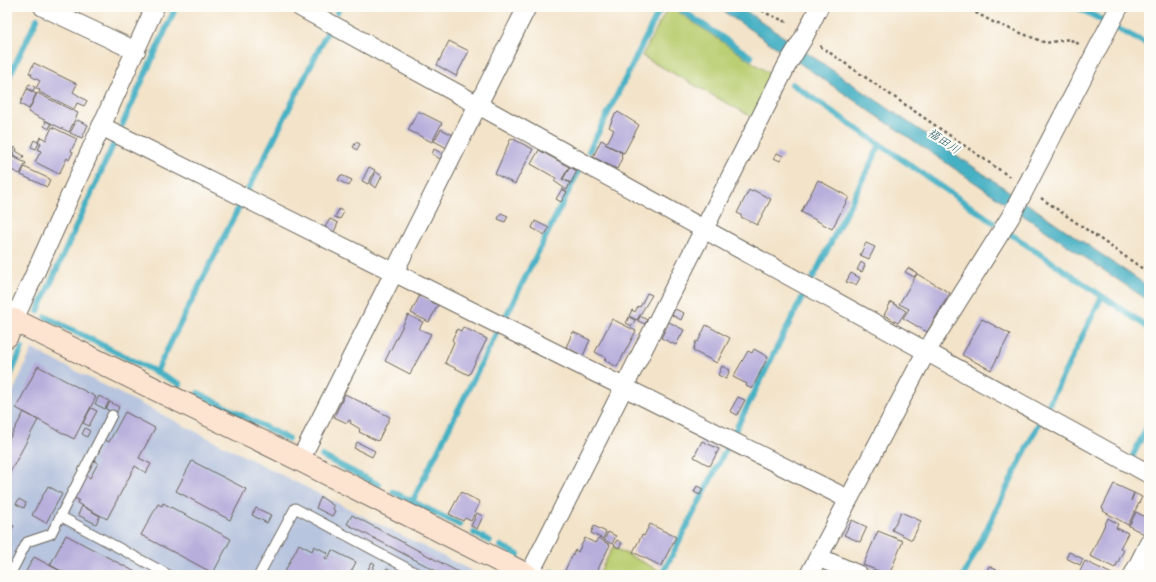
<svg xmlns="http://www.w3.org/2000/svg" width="1156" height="582" font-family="'Playpen Sans','Klee One',sans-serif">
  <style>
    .industrial { fill: #b8c5de }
    .green { fill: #bace72; stroke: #6b7547 }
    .water { fill: #46b1c4; stroke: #316670 }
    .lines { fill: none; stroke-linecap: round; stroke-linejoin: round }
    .stream { stroke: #46b1c4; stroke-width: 6 }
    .building { fill: #b7aedb }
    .lane-casing { stroke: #676259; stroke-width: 11 }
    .street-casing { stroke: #676259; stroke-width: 20 }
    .secondary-casing { stroke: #676259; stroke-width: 24 }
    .path { stroke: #676259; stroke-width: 2.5; stroke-dasharray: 3 3; stroke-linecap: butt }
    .lane { stroke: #fff; stroke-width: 9 }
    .street { stroke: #fff; stroke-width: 18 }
    .secondary { stroke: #fde4d1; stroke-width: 22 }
    .labels { text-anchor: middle; stroke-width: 4; stroke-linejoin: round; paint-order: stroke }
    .water-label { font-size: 12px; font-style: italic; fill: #2f5f68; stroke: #fdfcf7 }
  </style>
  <rect width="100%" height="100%" fill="#fdfcf7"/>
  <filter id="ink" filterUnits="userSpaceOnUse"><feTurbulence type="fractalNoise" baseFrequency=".025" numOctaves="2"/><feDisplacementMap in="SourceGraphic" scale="8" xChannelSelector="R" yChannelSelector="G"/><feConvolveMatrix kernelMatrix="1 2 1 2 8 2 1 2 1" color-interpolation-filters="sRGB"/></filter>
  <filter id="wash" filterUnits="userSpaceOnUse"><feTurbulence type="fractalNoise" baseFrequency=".012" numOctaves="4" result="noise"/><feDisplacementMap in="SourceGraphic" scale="16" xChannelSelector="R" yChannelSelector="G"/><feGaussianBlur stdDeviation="0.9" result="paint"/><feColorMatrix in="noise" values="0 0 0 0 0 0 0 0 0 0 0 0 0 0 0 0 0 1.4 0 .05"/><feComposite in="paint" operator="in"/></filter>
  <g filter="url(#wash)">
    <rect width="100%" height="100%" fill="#f3e3c9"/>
    <path class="industrial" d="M32 349 480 575H7V406Z"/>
    <path class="green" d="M668 7H671L773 76 752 117 642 56Z
      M613 547 662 572 660 575H598Z"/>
    <path class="water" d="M717 7H740L1149 287V301Z"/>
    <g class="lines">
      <path class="stream" d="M677 7 751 57
        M1077 7 1102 20
        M337 12 340 7
        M1118 29 1149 45
        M7 81 37 19
        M792 84 993 222
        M122 125 176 7
        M589 151 661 7
        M248 190 327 33
        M1012 235 1149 328
        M813 278 880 145
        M38 311 114 143
        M507 314 578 172
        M46 317 180 384
        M156 372 240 205
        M7 383 22 348
        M198 393 288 439
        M1049 404 1102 296
        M735 431 802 298
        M1133 455 1149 423
        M322 456 379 485
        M393 492 460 525
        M412 502 496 334
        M474 533 490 541
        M501 546 518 555
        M552 572 558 575
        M662 575 727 447
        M964 575 1038 425"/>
    </g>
    <g id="blocks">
      <path class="building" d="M449 41 469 51 456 76 437 65Z
        M34 63 77 84 73 92 87 101 84 106 77 103 74 109 39 92 40 90 36 88 40 81 31 76 32 74 29 73Z
        M29 84 35 87 33 91 27 88Z
        M27 89 36 94 29 109 20 104Z
        M37 93 78 113 69 132 28 112Z
        M418 111 442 123 432 142 408 130Z
        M618 112 639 125 624 153 605 144 622 153 621 157 622 158 617 169 593 157 601 140 607 143 614 130 609 127 615 114H616Z
        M77 120 88 125 82 138 70 133Z
        M46 121 51 124 49 129 44 126Z
        M52 127 77 139 71 151 73 152 69 160 67 158 59 174 35 162 41 151 38 150 41 143 38 141 41 137 46 140Z
        M441 129 453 135 447 148 434 141Z
        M511 138 533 149 515 184 495 174Z
        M34 140 39 143 36 149 31 147Z
        M356 142 360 144 357 150 353 147Z
        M15 147 17 149 16 151 24 156 22 159 13 155Z
        M434 149 443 154 440 159 432 154Z
        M539 150 569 167 562 179 570 183 567 190 554 181 556 178 531 164Z
        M777 153 783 156 780 161 774 158Z
        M9 155 26 163 20 174 7 168V160Z
        M24 167 50 179 47 187 21 175Z
        M369 167 375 170 368 184 362 181Z
        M570 167 577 171 571 183 563 179Z
        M376 172 382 176 376 188 370 184Z
        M341 175 352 180 349 186 338 180Z
        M818 180 849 197 832 229 801 212Z
        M562 189 567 192 561 202 556 199Z
        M749 190 752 192 753 190 771 199 757 225 741 217V215L737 213Z
        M339 209 344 212 340 219 335 217Z
        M501 213 508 216 505 222 498 219Z
        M330 219 338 223 334 232 325 227Z
        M535 221 549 228 545 235 532 228Z
        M866 243 875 247 869 259 860 255Z
        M861 262 865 265 862 272 857 270Z
        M908 268 917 273 914 277 905 272Z
        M851 273 860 278 856 285 846 282Z
        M917 274 950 293 927 332 903 318 909 309 899 304Z
        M647 293 652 295 637 320 629 316 632 310 635 312 638 306 640 307Z
        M420 295 438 305 429 322 411 313Z
        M891 302 906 311 898 323 884 315Z
        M675 309 684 313 681 320 672 315Z
        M408 315 423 322 419 329 431 334 410 374 385 361Z
        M640 316 647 320 645 324 638 321Z
        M629 317 635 320 632 326 626 323Z
        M612 319 636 331 617 367 604 360 606 358 595 352Z
        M982 319 1010 334 991 370 962 355Z
        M669 322 684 330 676 345 661 338Z
        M706 325 730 338 717 363 693 351 696 341 698 342Z
        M463 327 487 339 469 375 445 363 454 342 452 340 457 329 461 331Z
        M573 332 590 340 583 356 566 347Z
        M754 349 768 357 752 389 746 386 747 384 733 377 748 351 752 353Z
        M38 366 96 397 74 439 16 408Z
        M722 366 730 370 726 379 718 375Z
        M345 394 390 417 378 441 359 432 360 429 350 423 351 421 349 420 347 423 334 417Z
        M99 396 109 401 105 409 95 404Z
        M738 397 745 400 737 415 730 411Z
        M110 402 119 407 116 414 106 409Z
        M91 408 97 411 89 426 83 423Z
        M24 412 38 420 7 478V443Z
        M125 412 155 428 139 458 151 464 146 473 135 466 107 519 77 503 79 500 74 498 86 475 90 478 98 463 94 461 105 440 109 442Z
        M85 428 90 431 87 437 82 434Z
        M702 441 719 449 710 466 694 457Z
        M357 442 375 451 372 457 354 448Z
        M192 461 246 489 230 520 176 491Z
        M1114 484 1134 493 1131 501 1134 493 1142 497 1128 525 1103 511 1104 509 1102 508Z
        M48 486 62 494 46 523 32 515Z
        M697 486 703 489 700 495 694 492Z
        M461 492 480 502 471 521 465 518 463 521 449 514Z
        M321 497 334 506 333 509 335 511 332 516 316 508Z
        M19 499 26 503 24 508 16 504Z
        M163 503 231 539 213 573 141 535 158 504 162 506Z
        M82 506 100 516 96 524 78 515Z
        M256 508 271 515 267 523 252 515Z
        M901 512 921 521 912 540 892 530Z
        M1136 512 1149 519V529L1146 535 1129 526Z
        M477 513 483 516 477 529 471 526Z
        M352 515 464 575H444L347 524Z
        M1108 518 1118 524 1116 528 1128 533 1120 548 1124 550 1115 568 1090 556Z
        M852 520 867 527 860 542 844 535Z
        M7 522 14 526 10 532 7 531Z
        M650 524 676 537 661 566 633 552 642 535 644 536Z
        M594 526 606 532 603 539 591 533Z
        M878 531 903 541 889 575 863 565Z
        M608 532 616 536 612 544 604 540Z
        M66 535 141 575H69L50 565Z
        M585 538 595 543 598 538 610 545 595 575H574L565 570 575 550 578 552Z
        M617 540 622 543 619 548 614 545Z
        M299 544 312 551 314 546 328 553 325 558 328 559 332 550 356 562 351 572 357 575H283Z
        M1069 552 1083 559 1080 565 1066 558Z
        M34 557 47 564 68 575H24Z
        M1085 561 1114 575H1078Z
        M372 562 375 564 369 575H365Z
        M989 566 1006 575H985Z
        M387 568 400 575H382Z"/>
    </g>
  </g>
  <g filter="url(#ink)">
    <use href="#blocks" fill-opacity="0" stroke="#676259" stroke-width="1"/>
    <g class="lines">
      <defs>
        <path id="lane" d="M60 516 169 575
          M10 575 27 542 51 534 112 415
          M259 575 295 508 420 575"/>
        <path id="street" d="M43 7 136 51
          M300 7 1149 474
          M101 126 848 499
          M7 317 14 320 155 7
          M300 460 527 7
          M818 557 859 575
          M529 575 787 65 803 39 819 7
          M809 575 926 352 1011 216 1119 7
          M1133 575 1149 543"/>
        <path id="secondary" d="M7 336 14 320 300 460 527 575"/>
      </defs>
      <use href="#lane" class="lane-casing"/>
      <use href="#street" class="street-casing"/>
      <use href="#secondary" class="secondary-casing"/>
      <path class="path" d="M757 7 768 14 789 23
        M965 7 993 22 1046 43 1069 39 1079 44
        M820 46 1010 177
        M1041 198 1149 273"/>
      <use href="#lane" class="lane"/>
      <use href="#street" class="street"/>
      <use href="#secondary" class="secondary"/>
    </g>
  </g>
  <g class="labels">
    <g class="water-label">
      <text transform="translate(944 141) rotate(34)" y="4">福田川</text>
    </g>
  </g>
  <rect width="1156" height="582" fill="none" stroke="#fdfcf7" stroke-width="24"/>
</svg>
